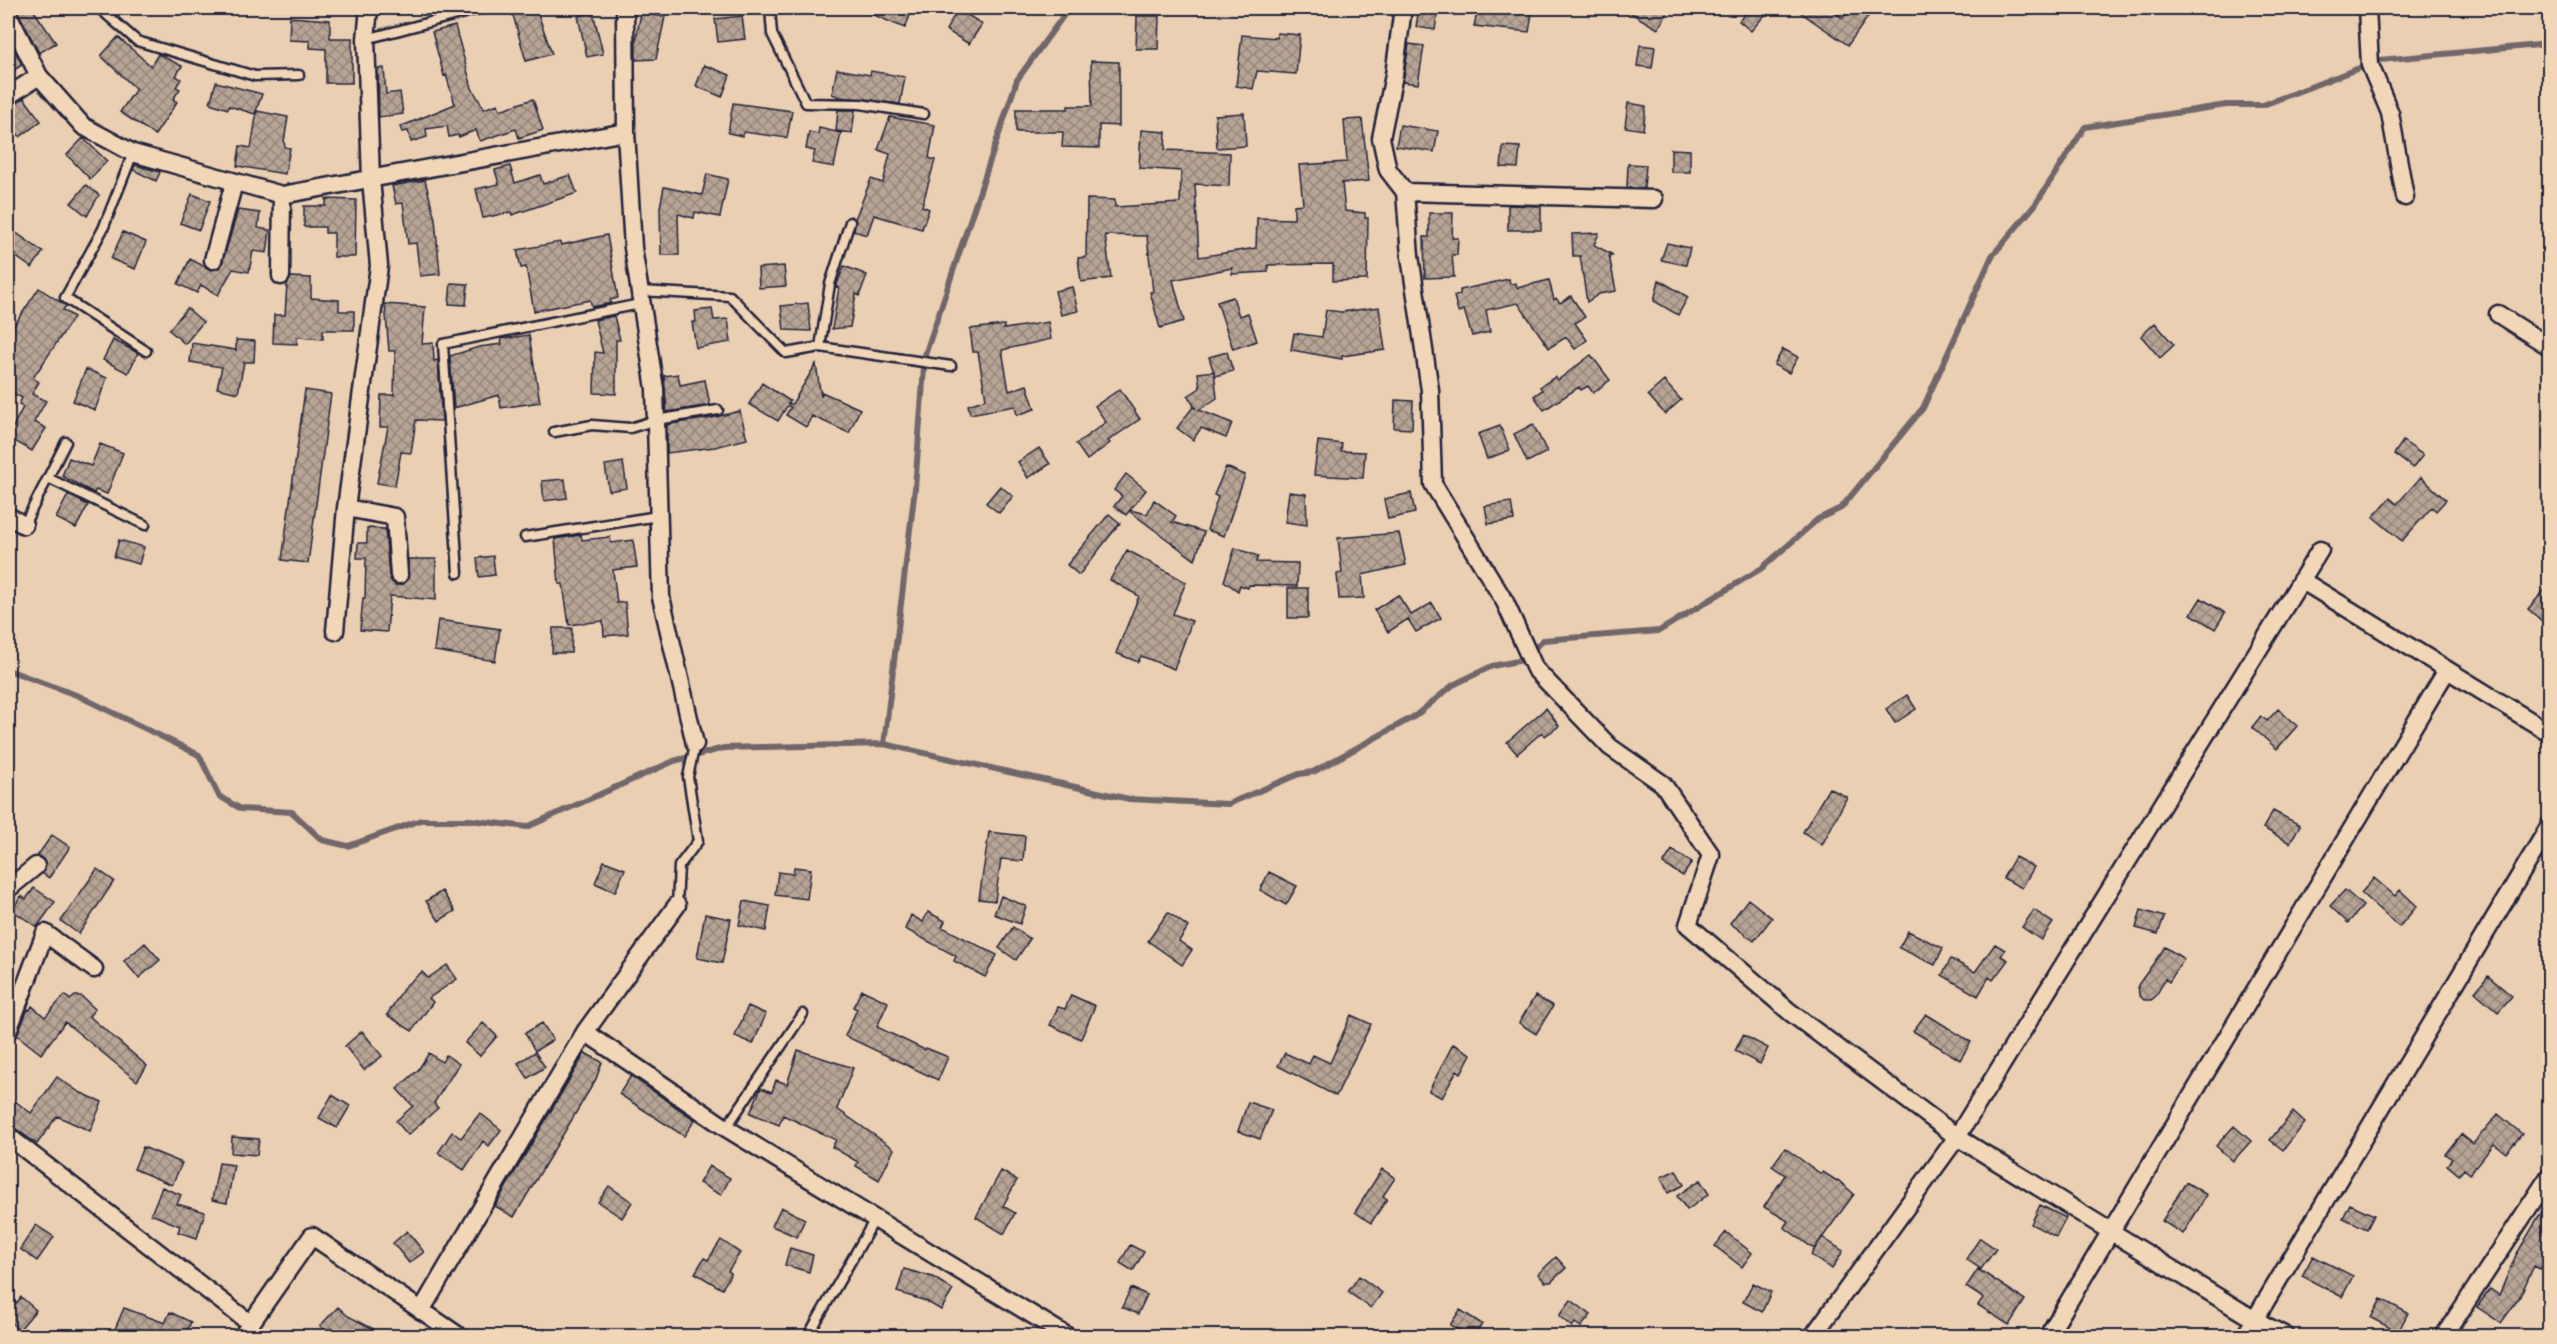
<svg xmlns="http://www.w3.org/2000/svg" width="2557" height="1344" font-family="Kalam,sans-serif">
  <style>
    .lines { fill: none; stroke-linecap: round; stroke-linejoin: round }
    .stream { stroke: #71666a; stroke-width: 6 }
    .building { fill: url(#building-cross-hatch); stroke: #22223b; stroke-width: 1.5 }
    .service-casing { stroke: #22223b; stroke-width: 13 }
    .minor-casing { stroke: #22223b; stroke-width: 21 }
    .service { stroke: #f2d6b8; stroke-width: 8 }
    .minor { stroke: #f2d6b8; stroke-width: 16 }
  </style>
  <defs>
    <pattern id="building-cross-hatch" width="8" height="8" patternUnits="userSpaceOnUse" patternTransform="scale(1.5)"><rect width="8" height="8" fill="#b7a495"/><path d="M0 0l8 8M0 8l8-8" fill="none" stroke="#94857b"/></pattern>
  </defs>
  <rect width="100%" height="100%" fill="#eacfb3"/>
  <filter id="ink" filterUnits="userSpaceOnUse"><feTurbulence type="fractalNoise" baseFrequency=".0167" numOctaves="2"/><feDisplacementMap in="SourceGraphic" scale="12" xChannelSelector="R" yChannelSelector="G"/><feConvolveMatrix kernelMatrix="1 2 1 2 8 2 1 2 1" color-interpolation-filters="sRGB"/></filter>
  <g filter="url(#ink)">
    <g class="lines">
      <path class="stream" d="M8 670 79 696 199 755 219 796 241 809 292 812 322 840 348 846 421 820H470L527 827 674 761 724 748 884 744 1129 799 1228 804 1299 774 1313 772 1415 716 1453 685 1492 666 1523 660 1543 640 1659 631 1762 568 1818 519 1841 508 1923 408 1992 256 2035 205 2085 127 2226 105H2263L2380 60 2550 44
        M884 744 915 488 925 355 1017 80 1069 8"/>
    </g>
    <path class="building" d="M16 8H32L56 43 39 53Z
      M511 8H536L552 54 526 61Z
      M857 8H913L905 28Z
      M1419 8H1438L1435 30 1416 27Z
      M1478 8H1506L1532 13 1529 32 1474 26Z
      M1622 8H1660L1668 12 1658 29Z
      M1750 8H1771L1751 31 1739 21Z
      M1794 8H1827L1843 18 1850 8H1855L1868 17 1848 45Z
      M958 9 982 24 969 44 946 30Z
      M593 12 603 54 587 57 578 16Z
      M641 13 665 17 656 59 636 60V39Z
      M742 16 745 39 718 42 715 19Z
      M1137 16H1159L1158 49H1136Z
      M290 17 330 20V38H352V83H326V49L310 48V41L289 40Z
      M455 26 472 88 484 109 498 104 500 110 533 99 543 130 519 138 516 129 480 141 476 130 459 137 458 135 449 137 447 126 426 129 427 137 411 142 408 131 402 132 400 127 455 104 446 75 444 76 432 32Z
      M1277 33 1300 35 1296 74 1257 71 1253 89 1236 86 1242 35 1277 38Z
      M8 36 22 65 8 74Z
      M118 37 151 66 158 54 182 66 176 76 181 79 176 87 180 89 173 99 177 102 155 135 120 112 136 89 101 56Z
      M1409 44 1424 46 1418 84 1403 82Z
      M1640 45 1655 47 1652 68 1637 66Z
      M1091 61 1119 62V126L1099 125V148L1062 147 1063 132H1016V109H1068V106H1092Z
      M704 65 730 75 722 97 696 86Z
      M384 68 386 94 400 92 403 114 379 117 378 69Z
      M837 69 870 75 871 71 905 77 900 104 840 97 832 94Z
      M216 82 262 94 255 114 229 106 228 109 210 103Z
      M24 98 41 121 20 137 8 121V110Z
      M733 103 792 111 787 138 744 132 743 136 728 133Z
      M1628 103 1646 106 1643 130 1625 127Z
      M838 110H855L852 133 836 131Z
      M257 111 288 117 284 142 285 147 290 148 285 174 237 166 240 146 251 148Z
      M1244 113 1246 146 1217 148 1215 115Z
      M890 117 935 125 929 158 935 160 922 206 929 209 922 229 874 215 867 235 854 231 855 219 871 179 883 183 890 154 878 150Z
      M1362 119 1369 181 1342 183 1345 211 1365 213V218H1368L1367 280 1333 281V264L1268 265V272L1232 274V268L1173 280 1184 321 1160 328 1150 292H1153L1147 236 1105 235 1111 278 1081 282 1078 258 1086 257 1087 199 1115 200V207L1180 203 1181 171 1139 168 1141 130 1166 132 1165 150 1230 153 1229 186 1195 184 1199 257 1256 248 1257 218 1294 219V205L1303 204 1299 165 1347 162 1344 120Z
      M1400 125 1438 131 1434 152 1396 146Z
      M819 128 841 133 834 167 812 163 815 151 806 149 809 132 818 134Z
      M83 138 107 161 90 179 67 155Z
      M1503 146 1520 147 1518 168 1501 167Z
      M1671 149 1690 150V172H1671Z
      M1628 164 1646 165 1644 188H1627Z
      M135 165 160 172 156 181 133 170Z
      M510 166 515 183 540 175 543 184 570 175 577 193 512 215 511 212 483 218 476 189 499 184 495 170Z
      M707 174 728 179 720 217 695 212 694 218 678 214 679 255H661L660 207 664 187 702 195Z
      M425 180 435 219 440 274 420 276 416 243 408 244 403 203 396 204 392 186Z
      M86 185 99 195 87 216 71 203Z
      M192 194 210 201 199 230 180 223Z
      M326 199 356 200 355 257H334V233H325V227H304V206H326Z
      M1508 205 1541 206V230H1508Z
      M238 210 260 213 258 228 270 230 267 253 253 251 249 272 233 269 218 295 201 285 197 293 178 284 190 259 211 270 221 267Z
      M1429 213H1453L1452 238H1458L1457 255H1452L1454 277 1425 278 1424 237H1429Z
      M8 227 43 252 32 268 8 251Z
      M123 232 146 242 135 269 111 259Z
      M1599 233 1594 245 1613 255H1609L1616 291 1599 294 1587 302 1580 256H1573L1572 234Z
      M607 235 618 298 610 300 611 303 592 307 590 300 534 311 526 267 521 268 517 250 560 242 561 245Z
      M1667 243 1690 248 1686 265 1661 260Z
      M784 266 786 286 759 288 758 268Z
      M844 266 867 275 859 296 856 294 850 327 832 329 839 288 836 287Z
      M291 277 311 278V298L339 300V311H354V330H323V339L297 337V344L273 343 274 315H285L287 284Z
      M1509 279 1510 284 1516 283 1517 288 1549 280 1554 300 1556 298 1560 303 1571 296 1585 317 1575 323 1587 340 1575 349 1566 337 1549 348 1518 303 1486 310 1490 332 1472 336 1464 310 1458 312 1454 296 1460 295V290Z
      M1659 280 1688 297 1678 315 1654 301Z
      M451 283 468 284 466 305 449 304Z
      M1072 287 1078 311 1061 315 1055 291Z
      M39 288 66 306 63 310 74 317 33 378 39 382 32 394 46 401 34 422 46 428 32 451 8 437 23 407 19 404 22 398 8 390V323L13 327Z
      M1233 297 1239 316 1248 313 1257 341 1233 349 1217 302Z
      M808 303 811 331 784 330 781 306Z
      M385 304 425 307 422 344 433 343 434 361 438 360 442 421 416 420 411 453 401 452 395 486 377 483 388 427H380L381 395H394L395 351H389Z
      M1379 307 1385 350 1342 356V359L1291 350 1294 333 1322 337 1326 310 1341 312Z
      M187 308 203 322 185 344 169 330Z
      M712 309 714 320 728 319 731 342 696 348 692 322H696L695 311Z
      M614 316 620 340H616V394L594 393 595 352 603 353 595 320Z
      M1048 322 1051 339 1002 350 1009 391 1027 385 1035 409 1017 415 1015 406 970 414 968 405 986 399 978 352H973L970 329 1004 325V329Z
      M2155 323 2174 345 2160 358 2141 336Z
      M529 335 540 402 501 408 499 395 454 408 450 356 479 347 502 344 501 339Z
      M113 340 138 353 128 373 103 360Z
      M236 340 255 341 254 362H244L238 393 217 388 222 367 190 362 192 343 236 350Z
      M1783 349 1798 357 1789 373 1774 365Z
      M1227 352 1233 371 1215 376 1209 357Z
      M1591 355 1610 380 1593 393 1588 386 1581 390 1579 387 1544 410 1534 396 1542 390 1540 387 1555 377 1558 380Z
      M816 364 821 397 822 392 860 409 849 433 812 416 806 427 786 415 791 407 787 406 778 421 749 404 762 383 790 401 788 404H792Z
      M86 369 107 378 95 410 73 401Z
      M1214 371 1217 398 1199 410 1232 423 1226 438 1201 428 1193 440 1177 428 1193 407 1196 409 1188 396 1200 388 1198 373Z
      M678 374 680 385 705 380 710 405 667 412 664 376Z
      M1664 381 1681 400 1665 414 1648 395Z
      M1120 389 1140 419 1108 441 1110 443 1087 460 1076 444 1106 422 1095 406Z
      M305 390 331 394 308 563 282 560Z
      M1395 400 1413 401 1412 429 1394 428Z
      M740 411 747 439 715 447 667 453V426L670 424 712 418Z
      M1533 424 1547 452 1527 462 1514 434Z
      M1500 426 1510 450 1487 459 1478 434Z
      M1318 441 1342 444 1341 451 1365 452 1363 478 1314 475Z
      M2403 441 2423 455 2413 468 2394 454Z
      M100 444 123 453 107 494 96 490 94 493 62 476 69 458 91 466Z
      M1039 448 1050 464 1028 478 1018 462Z
      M623 462 627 488 609 491 605 465Z
      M1226 467 1245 475 1224 536 1207 530 1218 497 1214 495Z
      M1126 474 1146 490 1130 510 1147 514 1154 500 1176 516 1172 522 1204 532 1195 560 1129 511 1126 515 1114 506 1122 496 1114 490Z
      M2421 477 2446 500 2436 511 2432 507 2402 541 2373 517 2390 498 2397 504Z
      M565 479 567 498 544 501 542 481Z
      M1000 486 1013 496 999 513 986 503Z
      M1289 492 1306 494 1307 525 1285 522Z
      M1411 493 1415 513 1388 519 1384 499Z
      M68 495 88 505 76 528 56 518Z
      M1511 502 1514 520 1488 524 1485 506Z
      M1109 514 1120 523 1079 575 1067 565Z
      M367 528 385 529 389 576 395 585H400L408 580V559H436V600L390 596 387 632 360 630 363 598H365L366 558H357L358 543H367Z
      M1399 533 1406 565 1362 575 1364 598 1339 599 1337 574 1342 573 1338 538Z
      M581 535 582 540 610 537 611 543 633 540 637 567 613 570 617 603 625 602 628 634 604 636 603 621 569 625 563 584H559L555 539Z
      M119 540 144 547 139 564 114 557Z
      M1235 548 1258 556 1256 562 1298 563 1297 586 1249 585 1248 588 1240 585 1238 591 1224 581Z
      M1127 550 1186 582 1173 614 1192 621 1174 669 1141 656 1138 662 1116 653 1139 596 1110 580Z
      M493 556 495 575 479 577 477 558Z
      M2550 584V628L2528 609Z
      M1288 588H1308V618H1288Z
      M1398 595 1411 615 1432 603 1441 618 1416 632 1408 619 1388 632 1374 610Z
      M2201 598 2225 613 2215 629 2191 614Z
      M438 620 500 629 495 661 434 651Z
      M553 628H572L571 653H552Z
      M1907 695 1916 709 1895 723 1886 709Z
      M1546 708 1559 726 1545 736 1542 732 1517 754 1507 742Z
      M2278 709 2297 726 2277 749 2252 727 2261 716 2267 721Z
      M1829 788 1847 797 1822 845 1803 832Z
      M2273 811 2300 825 2290 843 2263 828Z
      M989 832 1025 836 1023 861 1001 859 995 901 979 899Z
      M52 835 70 847 49 878 43 874 46 864 38 855Z
      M1672 850 1692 862 1683 876 1663 864Z
      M2015 857 2034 867 2022 888 2003 878Z
      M604 861 625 869 615 892 595 883Z
      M794 867 811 869 807 899 775 895 778 872 793 874Z
      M97 869 114 881 79 934 61 921Z
      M1269 872 1297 886 1286 905 1260 890Z
      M2374 878 2395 896 2400 890 2417 906 2399 927 2361 893Z
      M34 888 55 902 37 927 12 910 21 896 26 899Z
      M2345 890 2363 906 2348 923 2330 906Z
      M442 891 455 911 439 921 426 901Z
      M1001 896 1026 906 1020 924 994 914Z
      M1748 899 1772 918 1754 941 1730 923Z
      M744 901 770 906 766 931 739 925Z
      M2034 910 2053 923 2041 940 2022 927Z
      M2141 910 2164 917 2158 934 2136 928Z
      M928 912 945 921 942 927 997 955 985 977 954 961 956 956 905 929 911 915 923 922Z
      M1168 912 1188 927 1179 941 1192 950 1182 965 1148 941Z
      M705 914 731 919 722 963 697 958Z
      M1013 927 1030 939 1016 960 999 948Z
      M1908 931 1943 948 1935 965 1899 948Z
      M145 943 160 960 139 978 124 961Z
      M1995 944 2005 950 2001 956 2008 960 1993 980 1989 977 1978 996 1942 975 1951 959 1975 972Z
      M2165 947 2184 959 2169 982 2165 979 2156 996 2151 1000H2144L2139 995 2138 985Z
      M447 965 457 979 429 998 433 1002 412 1031 387 1015 405 986 422 972 428 978Z
      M2488 976 2512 996 2498 1012 2475 992Z
      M862 990 888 1002 877 1027 925 1050 926 1048 948 1057 938 1080 845 1036 857 1009 853 1007Z
      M65 995 70 1000 75 996H81L95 1009 89 1016 147 1066 137 1081 65 1022 41 1054 17 1035 28 1009 30 1010 32 1006 45 1017Z
      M1071 995 1095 1006 1081 1039 1050 1025 1058 1007 1065 1009Z
      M1535 996 1553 1006 1536 1034 1519 1023Z
      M748 1006 766 1014 753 1044 735 1036Z
      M1926 1014 1971 1042 1960 1060 1913 1031Z
      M1351 1015 1371 1024 1336 1096 1278 1066 1285 1053 1309 1064 1313 1055 1330 1063Z
      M483 1023 497 1036 480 1056 465 1043Z
      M542 1023 553 1040 535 1051 525 1033Z
      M362 1031 382 1056 364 1070 345 1046Z
      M1743 1035 1768 1048 1760 1064 1735 1051Z
      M1453 1044 1471 1054 1461 1073 1457 1070 1442 1098 1429 1091Z
      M798 1050 853 1068 837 1109 894 1149 879 1180 856 1166 858 1162 832 1147 836 1140 783 1115 779 1125 750 1113 761 1088 772 1092 776 1080 787 1084Z
      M535 1052 545 1067 528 1078 518 1063Z
      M429 1053 442 1062 446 1055 459 1064 434 1103 438 1108 408 1135 396 1121 413 1106 397 1089 418 1070Z
      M585 1053 602 1062 596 1079 514 1217 495 1206Z
      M631 1076 695 1120 684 1136 619 1094Z
      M57 1077 79 1092 102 1102 90 1131 57 1116 37 1144 8 1123V1096L31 1113Z
      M332 1095 350 1106 337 1128 319 1118Z
      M1248 1102 1272 1110 1260 1139 1238 1131Z
      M2293 1112 2305 1123 2283 1150 2270 1140Z
      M480 1113 501 1130 489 1146 483 1141 464 1170 438 1153 452 1132 461 1138Z
      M2498 1114 2522 1134 2506 1153 2494 1144 2470 1174 2464 1169 2459 1175 2447 1165 2452 1159 2445 1154 2461 1134 2473 1144Z
      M2234 1126 2251 1141 2233 1161 2216 1146Z
      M232 1137 259 1139 257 1155 231 1153Z
      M143 1147 182 1163 172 1185 134 1169Z
      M1785 1148 1821 1174 1823 1172 1837 1181 1838 1180 1854 1194 1814 1249 1784 1227 1788 1221 1764 1207 1785 1175 1772 1166Z
      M219 1163 234 1165 227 1203 212 1200Z
      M709 1166 730 1178 721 1195 699 1183Z
      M1382 1169 1395 1178 1383 1196 1387 1199 1371 1223 1355 1212Z
      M1676 1170 1684 1185 1668 1193 1661 1177Z
      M1001 1171 1017 1180 1003 1206 1015 1213 1004 1234 976 1217Z
      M1700 1180 1709 1194 1687 1210 1677 1196Z
      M2186 1182 2207 1195 2183 1234 2162 1221Z
      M609 1186 632 1202 622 1218 598 1202Z
      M162 1187 181 1195 177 1204 205 1212 197 1238 178 1232 180 1226 151 1214Z
      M2550 1198V1253L2540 1269 2534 1266 2519 1298 2501 1323 2477 1307 2490 1289 2499 1295 2516 1255Z
      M2350 1204 2374 1215 2367 1229 2343 1218Z
      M2040 1205 2066 1218 2056 1237 2031 1224Z
      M781 1207 805 1219 797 1237 772 1226Z
      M36 1225 54 1237 37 1261 20 1249Z
      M407 1231 424 1252 409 1263 393 1243Z
      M1726 1232 1752 1253 1742 1267 1715 1246Z
      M1822 1237 1843 1251 1832 1269 1811 1255Z
      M1980 1238 1996 1249 1981 1269 1966 1259Z
      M721 1240 740 1253 728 1271 731 1273 722 1289 695 1273 704 1258 708 1260Z
      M1130 1245 1144 1252 1133 1271 1120 1263Z
      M790 1248 813 1255 809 1272 785 1265Z
      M2313 1256 2353 1276 2342 1297 2302 1276Z
      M1556 1257 1566 1268 1551 1282H1545L1538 1274Z
      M904 1269 933 1277 953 1290 941 1310 926 1301 897 1292Z
      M1978 1269 2025 1300 2009 1325 1978 1305 1983 1298 1966 1287Z
      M1359 1276 1382 1293 1371 1308 1348 1292Z
      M1753 1283 1771 1292 1762 1312 1743 1302Z
      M1131 1288 1147 1295 1138 1314 1122 1307Z
      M8 1297 16 1304 21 1297 36 1310 19 1330 8 1320Z
      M2381 1299 2408 1313 2398 1332 2371 1318Z
      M1571 1300 1591 1315 1581 1327 1575 1323 1572 1327 1559 1316Z
      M338 1307 348 1316 387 1336H332L320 1326Z
      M124 1308 165 1323 170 1312 191 1322 186 1333 195 1336H112Z
      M1460 1310 1482 1324 1474 1336H1469L1450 1325Z"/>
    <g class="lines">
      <defs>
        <path id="service" d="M99 8 137 41 255 76 299 75
          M770 8 772 34 806 103 860 104 924 114
          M366 39 483 8
          M133 153 103 229 65 298 146 351
          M640 291 730 296 786 353 820 347 951 366
          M820 347 830 284 850 222
          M554 432 592 425 630 428 656 420 718 410
          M48 478 145 525
          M24 525 66 442
          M525 537 658 516
          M458 573 443 344 640 304
          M677 905 679 866 698 841 688 777 695 744
          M726 1128 803 1014
          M808 1336 875 1219"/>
        <path id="minor" d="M625 8 626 132 633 248 655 389 661 597 695 744
          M1403 8 1394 75 1381 138 1388 170 1405 192 1410 256 1430 390 1433 484 1505 602 1535 669 1610 747 1663 784 1711 855 1688 925 1790 1012 1957 1137 2255 1320 2286 1336
          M2367 8 2370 65 2390 113 2405 197
          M8 14 39 76 83 126 133 153 282 195 626 132
          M8 96 39 76
          M1405 192 1654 199
          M213 260 234 183
          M281 276 282 195
          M2498 314 2550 347
          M346 508 395 517 399 575
          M8 516 24 525
          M2301 580 2550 733
          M335 631 346 508 379 266 371 179 366 39 369 8
          M8 889 36 866
          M8 1031 45 933 94 969
          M585 1032 726 1128 1067 1336
          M8 1136 251 1324
          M421 1311 585 1032 677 905
          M242 1336 312 1236 459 1336
          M1813 1336 1957 1137 2320 550
          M2048 1336 2447 670
          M2245 1336 2550 825
          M2444 1336 2550 1175"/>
      </defs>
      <use href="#service" class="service-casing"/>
      <use href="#minor" class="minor-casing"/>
      <use href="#service" class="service"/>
      <use href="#minor" class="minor"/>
    </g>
  </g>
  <rect width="2557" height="1344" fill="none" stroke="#f2d6b8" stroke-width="30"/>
  <rect x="15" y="15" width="2527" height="1314" fill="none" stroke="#22223b" stroke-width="2" filter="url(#ink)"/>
</svg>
